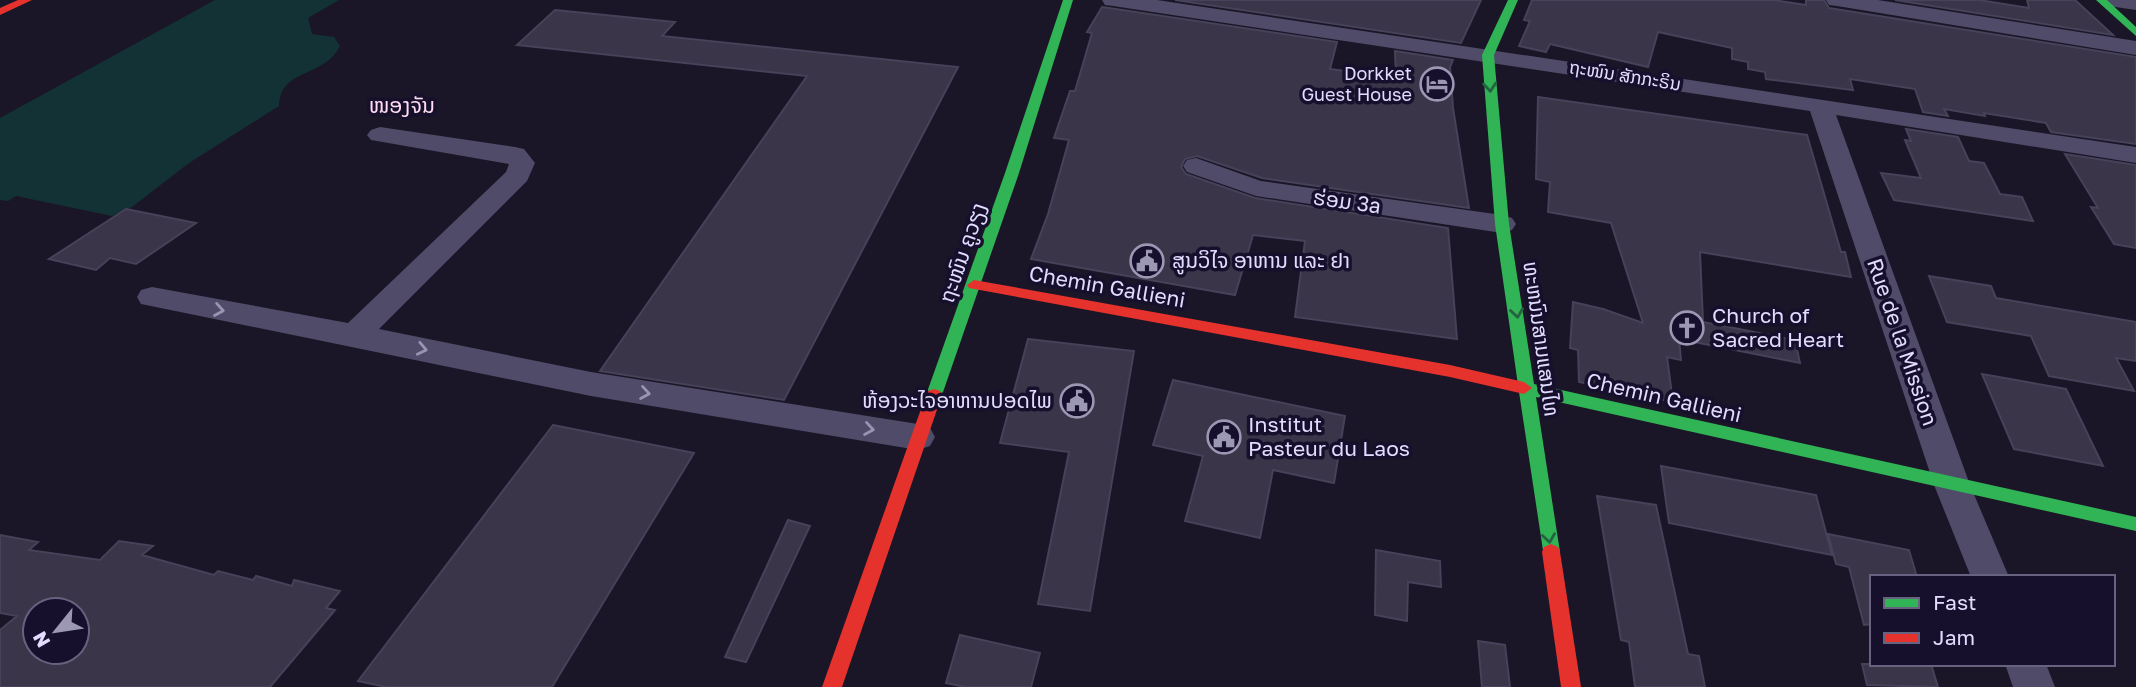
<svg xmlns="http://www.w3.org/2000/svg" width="2136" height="687" font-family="'Golos Text','Noto Sans Lao',sans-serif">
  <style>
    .green { fill: #133236 }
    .building { fill: #3a3548; stroke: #474159; stroke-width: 2; fill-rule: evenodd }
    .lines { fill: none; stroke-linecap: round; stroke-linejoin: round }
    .street { fill: #4f4b68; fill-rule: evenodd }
    .fast { fill: #30b455; fill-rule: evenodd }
    .jam { fill: #e5322d; fill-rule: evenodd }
    .oneway { stroke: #246241 }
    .oneway2 { stroke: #9894b4 }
    .labels { text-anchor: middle; stroke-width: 7; stroke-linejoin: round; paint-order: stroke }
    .far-poi-label { font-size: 18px; fill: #e2dcff; stroke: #17102d; text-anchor: end }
    .far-street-label { font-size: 18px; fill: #e2dcff; stroke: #17102d }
    .far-quarter-label { font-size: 21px; fill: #ffdef0; stroke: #17102d }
    .street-label { font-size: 21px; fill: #e2dcff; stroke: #17102d }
    .poi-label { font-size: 21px; fill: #e2dcff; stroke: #17102d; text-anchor: start }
  </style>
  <rect width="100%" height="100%" fill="#1a1627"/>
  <path class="green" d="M215 0H339L308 18 312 34 334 37 340 46C323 79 281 67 279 106L189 163 132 207 112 216 16 196 8 201 0 200V118Z"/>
  <path class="building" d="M1175 0H1481L1461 43Z
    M1532 0H1773L1806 5V0H1824L1829 8 2136 57V144L2051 132 2046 123 1984 113 1985 116 1944 109 1948 116 1923 112 1915 89 1850 79 1853 90 1766 79 1765 72 1748 69V62L1732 59V48L1658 32 1648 67 1550 44 1546 52 1519 46 1530 21 1524 20Z
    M1895 0H1979L2029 8 2027 0H2075L2113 35Z
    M1102 7 1337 42 1330 69 1396 78 1395 51 1453 60 1450 67 1453 108 1469 208 1262 178 1197 156 1185 159 1181 167 1186 174 1255 198 1448 228 1457 339 1295 317 1305 241 1253 235 1235 295 1031 259 1048 214 1069 140 1054 138 1070 91H1075L1092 33 1087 32Z
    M555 10 675 22 662 36 958 67 784 400 600 371 807 76 517 45Z
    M1538 97 1807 135 1841 252H1845L1851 277 1700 252 1703 322 1795 340 1800 363 1679 339 1681 360 1667 357 1673 402 1579 382 1578 350 1570 348 1573 302 1603 309 1643 323 1611 223 1548 212 1550 182 1536 179Z
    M1906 129 1958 137 1969 161 1984 163 2000 194 2022 197 2033 221 1894 200 1881 173 1921 178 1905 140 1911 141Z
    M2065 154 2136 165V248L2114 244 2091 207 2098 208Z
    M126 209 196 223 136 264 110 258 96 270 49 259Z
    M1929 276 1991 286 1996 298 2136 322V361L2116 358 2134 391 2049 376 2031 336 1947 322Z
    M1028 339 1134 351 1090 611 1038 604 1069 452 1000 443Z
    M1982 374 2066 389 2103 466 2014 449Z
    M1173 380 1345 416 1334 483 1273 470 1260 538 1185 521 1203 456 1153 445Z
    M553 425 694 453 552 687H386L358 681Z
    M1661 466 1816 495 1832 555 1669 523Z
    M1597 496 1656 505 1688 654 1699 656 1705 687H1635L1629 642 1621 640Z
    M788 520 810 526 746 662 725 657Z
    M1828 534 1909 550 1917 577H1872V624L1864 625 1849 567 1836 564Z
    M0 535 38 542 29 550 100 560 119 541 153 546 142 555 214 575 218 571 253 580 256 576 292 586 294 580 340 591 326 608 335 610 270 687H0V630L17 616 0 613ZM35 610H77V652H35Z
    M1376 550 1440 561 1441 587 1408 582 1407 621 1375 615Z
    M960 635 1040 653 1031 687H965L946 683Z
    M1478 641 1505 645 1510 687H1482Z
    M1862 664H1931L1938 687 1867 685Z"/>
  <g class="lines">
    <path class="street" d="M1102 0H1157L2136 147V163L1836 115 1970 485 2009 577H1971L1934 485 1810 111 1113 6 1105 5Z
      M1826 0H1878L2136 41V55L1837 6 1829 5Z
      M2099 0H2136V10L2102 5Z
      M380 127 515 147 524 149 535 163 527 181 379 329 591 372 918 424 930 428 935 437 930 446 918 450 591 396 141 304 137 297 141 290 152 287 348 323 506 172 509 164 371 140 367 135 371 130Z
      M1196 158 1261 181 1502 215 1512 218 1516 224 1512 230 1502 233 1256 196 1187 172 1183 166 1187 160Z
      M2005 664H2046L2055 687H2013Z"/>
    <path class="fast" d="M1063 0H1073L1019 173 942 395 940 399H928L926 395 1005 173Z
      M1508 0H1518L1494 55 1509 224 1534 384 2136 517V531L1536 397 1560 552 1558 557 1551 560 1544 557 1519 392 1516 388 1518 385 1495 224 1482 55Z
      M2096 0H2107L2136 27V36Z"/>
    <path class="jam" d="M18 0H32L0 15V8Z
      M974 280 1450 365 1524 382 1532 388 1524 394 1450 377 969 288 967 285Z
      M934 389 940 391 942 395 842 687H822L926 395 928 391Z
      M1551 544 1558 547 1560 552 1581 687H1561L1542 552 1544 547Z"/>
  </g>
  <defs><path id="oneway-chevron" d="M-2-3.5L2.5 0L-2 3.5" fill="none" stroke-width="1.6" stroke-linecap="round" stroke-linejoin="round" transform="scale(1.75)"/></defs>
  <g class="oneway">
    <use href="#oneway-chevron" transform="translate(1490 87) rotate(85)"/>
    <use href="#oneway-chevron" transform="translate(1517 313) rotate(82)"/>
    <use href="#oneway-chevron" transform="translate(1549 538) rotate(82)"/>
  </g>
  <g class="oneway2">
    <use href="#oneway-chevron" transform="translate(219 310) rotate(10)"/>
    <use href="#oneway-chevron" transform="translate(422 349) rotate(12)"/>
    <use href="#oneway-chevron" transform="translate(645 393) rotate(9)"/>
    <use href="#oneway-chevron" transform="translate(869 429) rotate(9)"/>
  </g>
  <defs>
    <symbol id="hotel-ring" viewBox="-11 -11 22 22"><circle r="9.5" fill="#17102d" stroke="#9c97b3" stroke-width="1.5"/><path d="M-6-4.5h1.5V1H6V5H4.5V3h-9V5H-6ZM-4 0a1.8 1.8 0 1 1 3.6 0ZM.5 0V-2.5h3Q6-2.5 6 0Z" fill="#9c97b3"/></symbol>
    <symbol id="civic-ring" viewBox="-11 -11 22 22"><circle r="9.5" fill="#17102d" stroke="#9c97b3" stroke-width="1.5"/><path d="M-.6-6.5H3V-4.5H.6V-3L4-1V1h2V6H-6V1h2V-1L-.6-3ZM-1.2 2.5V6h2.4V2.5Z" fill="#9c97b3"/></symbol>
    <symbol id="church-ring" viewBox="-11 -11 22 22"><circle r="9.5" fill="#17102d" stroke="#9c97b3" stroke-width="1.5"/><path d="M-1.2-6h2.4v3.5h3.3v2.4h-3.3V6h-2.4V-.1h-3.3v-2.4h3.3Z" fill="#9c97b3"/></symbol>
  </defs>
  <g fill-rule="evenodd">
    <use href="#hotel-ring" x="1418" y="65" width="38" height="38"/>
    <use href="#civic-ring" x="1128" y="242" width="38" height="38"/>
    <use href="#church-ring" x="1668" y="309" width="38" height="38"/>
    <use href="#civic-ring" x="1058" y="382" width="38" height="38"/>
    <use href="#civic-ring" x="1205" y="418" width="38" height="38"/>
  </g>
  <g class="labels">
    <g class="far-poi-label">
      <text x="1412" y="80">Dorkket<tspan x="1412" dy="21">Guest House</tspan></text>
    </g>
    <g class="far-street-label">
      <text transform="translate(1625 76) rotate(9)" y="6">ຖະໜົນ ສັກກະຣິນ</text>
    </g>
    <g class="far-quarter-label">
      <text x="402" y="113">ໜອງຈັນ</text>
    </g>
    <g class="street-label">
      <text transform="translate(1347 202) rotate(8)" y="7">ຮ່ອມ 3a</text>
      <text transform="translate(963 253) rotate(-71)" y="7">ຖະໜົນ ຄູວຽງ</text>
      <text transform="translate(1107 287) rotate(10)" y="7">Chemin Gallieni</text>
      <text transform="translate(1541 339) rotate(82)" y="7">ທະຫນົນສາມແສນໄທ</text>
      <text transform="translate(1902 342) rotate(71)" y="7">Rue de la Mission</text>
      <text transform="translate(1664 398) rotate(13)" y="7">Chemin Gallieni</text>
    </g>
    <g class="poi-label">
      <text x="1172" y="268">ສູນວິໄຈ ອາຫານ ແລະ ຢາ</text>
      <text x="1712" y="323">Church of<tspan x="1712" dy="24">Sacred Heart</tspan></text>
      <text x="1052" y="408" text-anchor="end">ຫ້ອງວະໄຈອາຫານປອດໄພ</text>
      <text x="1248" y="432">Institut<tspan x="1248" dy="24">Pasteur du Laos</tspan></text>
    </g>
  </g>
  <rect x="1870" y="575" width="245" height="91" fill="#17102d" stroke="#686281" stroke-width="2"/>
  <rect x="1884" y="598" width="35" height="10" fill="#30b455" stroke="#686281" stroke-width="2"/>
  <text x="1933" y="610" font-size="21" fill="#e2dcff">Fast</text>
  <rect x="1884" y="633" width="35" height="10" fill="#e5322d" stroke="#686281" stroke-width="2"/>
  <text x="1933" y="645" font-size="21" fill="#e2dcff">Jam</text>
  <g transform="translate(56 631) rotate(240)"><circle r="33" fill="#17102d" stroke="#686281" stroke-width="2"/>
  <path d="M0-5L12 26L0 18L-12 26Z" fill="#9c97b3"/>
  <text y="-10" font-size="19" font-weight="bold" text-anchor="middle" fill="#e2dcff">N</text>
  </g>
</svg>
